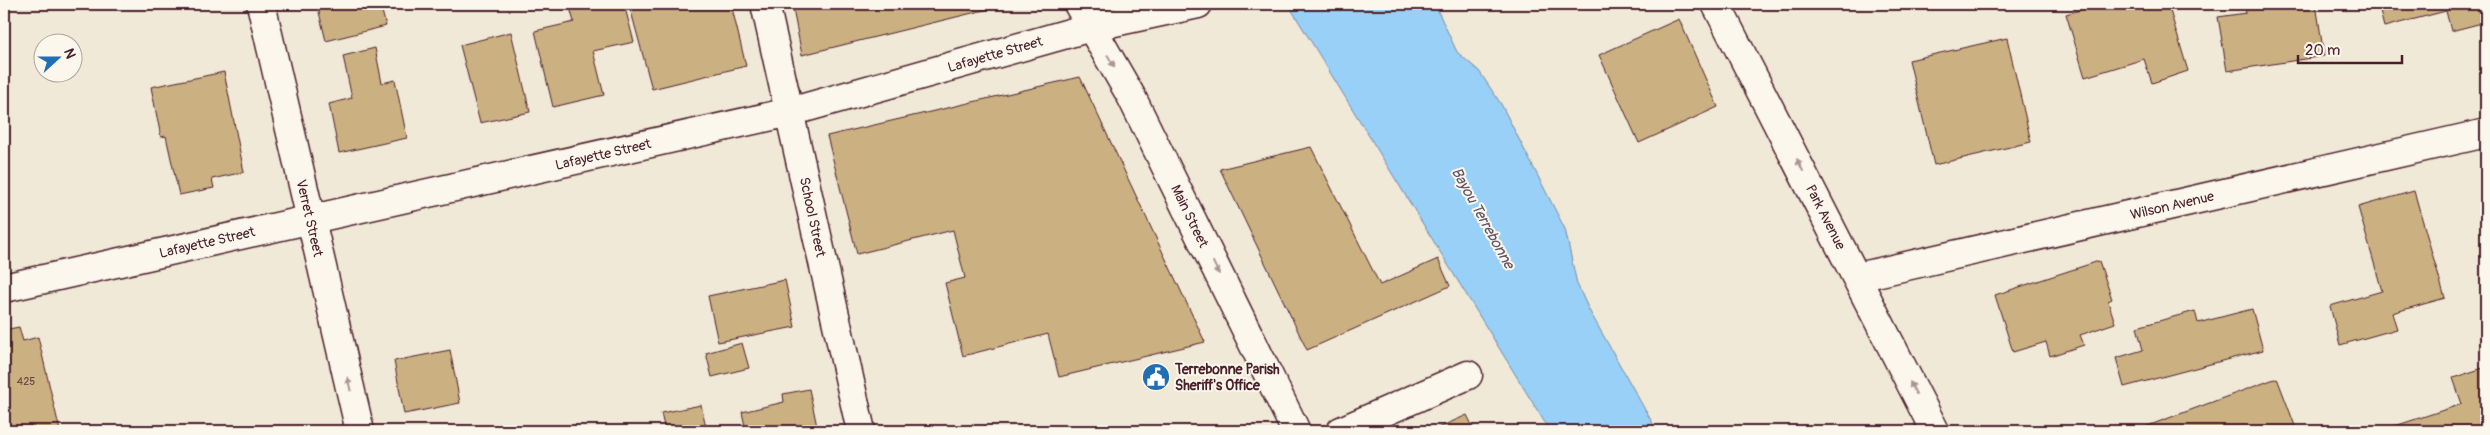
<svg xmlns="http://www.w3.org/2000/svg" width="2490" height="435" font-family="Pangolin,sans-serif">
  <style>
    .water { fill: #98d0f7; stroke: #7989a5 }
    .building { fill: #cbb182; stroke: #4a1f2b }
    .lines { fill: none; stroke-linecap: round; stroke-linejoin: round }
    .minor-casing { stroke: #4a1f2b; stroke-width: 31 }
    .tertiary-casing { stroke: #4a1f2b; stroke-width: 31 }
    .primary-casing { stroke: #4a1f2b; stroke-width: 31 }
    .minor { stroke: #fbf7ec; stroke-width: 28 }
    .tertiary { stroke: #fbf7ec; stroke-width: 28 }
    .primary { stroke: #fbf7ec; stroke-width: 28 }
    .oneway { fill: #ab9695 }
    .labels { text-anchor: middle; stroke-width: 4; stroke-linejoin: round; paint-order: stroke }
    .number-label { font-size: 11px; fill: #6a4441 }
    .street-label { font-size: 14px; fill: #4a1f2b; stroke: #fbf7ec }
    .poi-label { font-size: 14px; font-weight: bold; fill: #4a1f2b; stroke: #fbf7ec; text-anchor: start }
    .water-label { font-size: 15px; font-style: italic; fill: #615468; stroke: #fbf7ec }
  </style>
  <rect width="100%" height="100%" fill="#f1e9d7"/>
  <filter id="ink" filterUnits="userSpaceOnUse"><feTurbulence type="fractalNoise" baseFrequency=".02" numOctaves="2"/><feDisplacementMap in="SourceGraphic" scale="10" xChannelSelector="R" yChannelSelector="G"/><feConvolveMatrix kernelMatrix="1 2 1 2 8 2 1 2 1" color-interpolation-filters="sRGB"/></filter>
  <g filter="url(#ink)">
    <path class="water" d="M1288 4H1431L1436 7 1457 52 1479 71 1501 104 1565 229 1577 284 1589 310 1657 431H1550Z"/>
    <path class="building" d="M317 4H380L386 26 326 41Z
      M569 4H624L634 42 593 51 604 95 553 107 535 31 574 22Z
      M629 4H731L746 66 652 89Z
      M792 4H1009L802 55Z
      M2101 4H2168L2188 71 2152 83 2144 59 2085 77 2066 14Z
      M2253 4H2316L2324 56 2227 71 2218 17 2246 13 2245 5Z
      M2378 4H2486V22L2451 31 2446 11 2384 27Z
      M1679 19 1718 107 1639 143 1599 55Z
      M511 32 530 112 480 123 460 45Z
      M2007 38 2031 142 1934 165 1909 60Z
      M375 48 382 83 395 80 407 138 339 153 329 104 352 98 343 56Z
      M224 72 244 172 212 179 214 188 179 195 166 136 161 137 151 87Z
      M1080 77 1205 342 1059 377 1048 334 963 356 945 283 965 278 953 230 857 254 827 136Z
      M1311 147 1380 285 1438 259 1450 286 1307 350 1220 169Z
      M2414 191 2445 298 2392 313 2397 329 2340 345 2330 306 2382 291 2358 207Z
      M2099 261 2112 299 2108 301 2115 323 2080 335 2084 345 2050 356 2046 342 2013 352 1995 295Z
      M785 280 795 327 718 342 708 296Z
      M2252 309 2263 350 2124 387 2116 358 2143 350 2137 327 2195 311 2198 323Z
      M19 327 23 341 38 337 60 431H4V330Z
      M742 343 749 368 712 377 706 353Z
      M450 350 460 403 404 414 394 361Z
      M2486 367V431H2400L2398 425 2462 404 2453 378Z
      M2277 378 2297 431H2143L2142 428Z
      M809 389 818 431H746L742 412 784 402 783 394Z
      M701 405 707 431H665L661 413Z
      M1467 415 1475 431H1431Z
      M2397 425 2399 431H2377Z"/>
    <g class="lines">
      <defs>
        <path id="minor" d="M261 4 360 431
          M765 4 861 431
          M1858 277 2486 133
          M1341 431 1468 375"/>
        <path id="tertiary" d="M4 288 790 112 1091 27 1198 4"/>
        <path id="primary" d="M1078 4 1131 96 1296 431
          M1716 4 1935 431"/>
      </defs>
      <use href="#minor" class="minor-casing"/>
      <use href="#tertiary" class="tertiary-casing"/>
      <use href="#primary" class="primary-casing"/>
      <use href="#minor" class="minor"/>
      <use href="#tertiary" class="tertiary"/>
      <use href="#primary" class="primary"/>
    </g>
    <defs><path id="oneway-solid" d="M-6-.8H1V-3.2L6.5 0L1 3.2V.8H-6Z" transform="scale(1.25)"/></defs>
    <g class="oneway">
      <use href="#oneway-solid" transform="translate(1111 61) rotate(59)"/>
      <use href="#oneway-solid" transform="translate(1800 165) rotate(-117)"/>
      <use href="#oneway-solid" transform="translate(1216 268) rotate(64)"/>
      <use href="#oneway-solid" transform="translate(349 384) rotate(-103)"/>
      <use href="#oneway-solid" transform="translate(1913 388) rotate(-117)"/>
    </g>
  </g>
  <defs>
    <symbol id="civic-disc" viewBox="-11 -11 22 22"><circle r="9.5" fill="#1f6fb2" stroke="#fbf7ec"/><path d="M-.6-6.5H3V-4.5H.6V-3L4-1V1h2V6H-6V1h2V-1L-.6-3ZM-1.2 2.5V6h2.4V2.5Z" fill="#fff"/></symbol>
  </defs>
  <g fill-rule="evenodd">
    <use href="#civic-disc" x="1140" y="361" width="32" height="32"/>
  </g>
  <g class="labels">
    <g class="number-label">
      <text x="26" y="385">425</text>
    </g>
    <g class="street-label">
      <text transform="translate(995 54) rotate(-16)" y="5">Lafayette Street</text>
      <text transform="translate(603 154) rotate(-13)" y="5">Lafayette Street</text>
      <text transform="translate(2172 205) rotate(-13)" y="5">Wilson Avenue</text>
      <text transform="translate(1190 216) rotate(64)" y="5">Main Street</text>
      <text transform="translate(813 217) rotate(78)" y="5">School Street</text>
      <text transform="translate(1826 217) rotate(63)" y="5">Park Avenue</text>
      <text transform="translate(310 218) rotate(77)" y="5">Verret Street</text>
      <text transform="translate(207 242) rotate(-13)" y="5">Lafayette Street</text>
    </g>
    <g class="poi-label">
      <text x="1175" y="374">Terrebonne Parish<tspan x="1175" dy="16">Sheriff's Office</tspan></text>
    </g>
    <g class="water-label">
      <text transform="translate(1483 218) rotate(61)" y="5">Bayou Terrebonne</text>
    </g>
  </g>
  <rect width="2490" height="435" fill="none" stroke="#fbf7ec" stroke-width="20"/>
  <rect x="10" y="10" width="2470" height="415" fill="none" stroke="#4a1f2b" stroke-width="2" filter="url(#ink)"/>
  <g transform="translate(58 58) rotate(69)"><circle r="24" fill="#fbf7ec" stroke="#b4a19f"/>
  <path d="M0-4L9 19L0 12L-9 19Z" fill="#1f6fb2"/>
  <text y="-8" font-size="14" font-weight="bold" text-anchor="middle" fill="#4a1f2b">N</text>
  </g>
  <path d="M2298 55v8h104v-8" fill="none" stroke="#4a1f2b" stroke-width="2.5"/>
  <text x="2305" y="55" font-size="15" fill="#4a1f2b" stroke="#fbf7ec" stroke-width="4" paint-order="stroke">20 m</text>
</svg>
